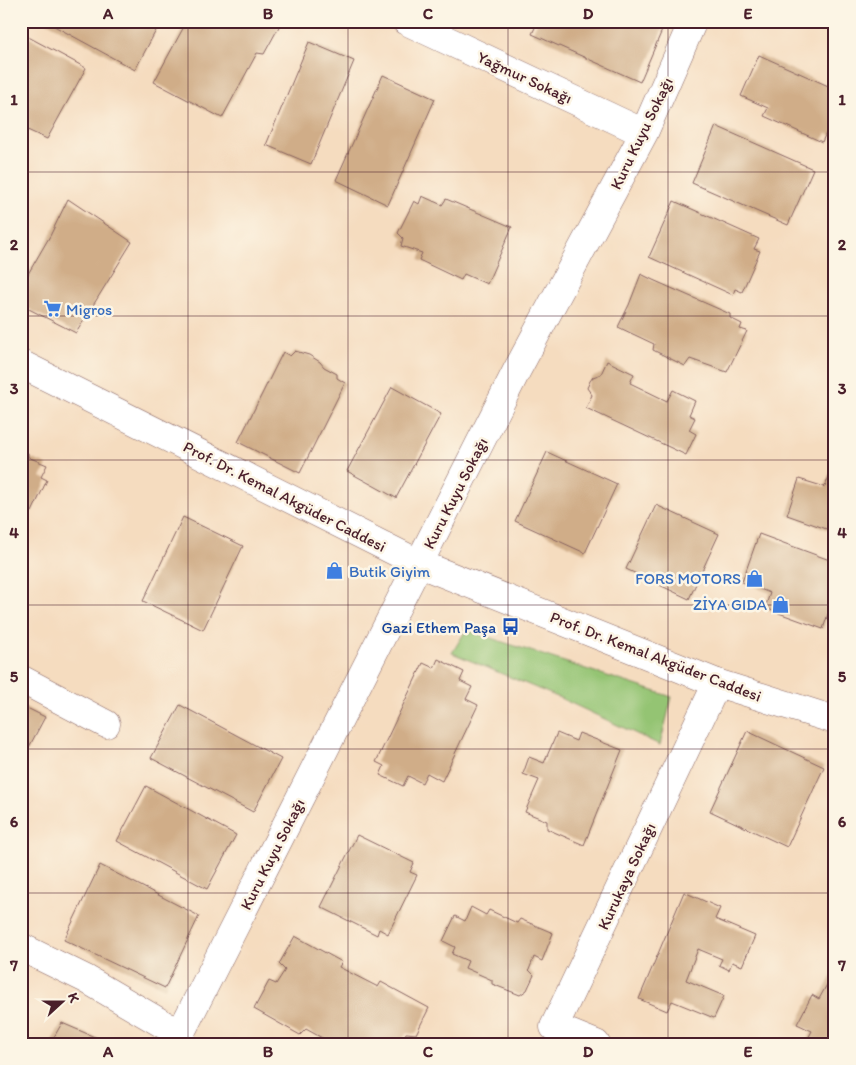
<svg xmlns="http://www.w3.org/2000/svg" width="856" height="1065" font-family="Itim,sans-serif">
  <style>
    .green { fill: #94c473; stroke: #6f724f }
    .building { fill: #d0ad88 }
    .lines { fill: none; stroke-linecap: round; stroke-linejoin: round }
    .minor-casing { stroke: #86615f; stroke-width: 29 }
    .tertiary-casing { stroke: #86615f; stroke-width: 29 }
    .minor { stroke: #fff; stroke-width: 28 }
    .tertiary { stroke: #fff; stroke-width: 28 }
    .grid { fill: none; stroke: #4a1f2b; stroke-width: 1; stroke-opacity: 0.55 }
    .labels { text-anchor: middle; stroke-width: 5; stroke-linejoin: round; paint-order: stroke }
    .street-label { font-size: 16px; fill: #4a1f2b; stroke: #fcf5e5 }
    .shop-label { font-size: 16px; fill: #366cbe; stroke: #fcf5e5; text-anchor: start }
    .transit-label { font-size: 16px; fill: #164399; stroke: #fcf5e5; text-anchor: end }
    .neatline { fill: none; stroke: #4a1f2b; stroke-width: 2 }
    .grid-label { font-size: 16px; text-anchor: middle; font-weight: bold; fill: #4a1f2b }
  </style>
  <rect width="100%" height="100%" fill="#fcf5e5"/>
  <filter id="ink" filterUnits="userSpaceOnUse"><feTurbulence type="fractalNoise" baseFrequency=".02" numOctaves="2"/><feDisplacementMap in="SourceGraphic" scale="10" xChannelSelector="R" yChannelSelector="G"/><feConvolveMatrix kernelMatrix="1 2 1 2 8 2 1 2 1" color-interpolation-filters="sRGB"/></filter>
  <filter id="wash" filterUnits="userSpaceOnUse"><feTurbulence type="fractalNoise" baseFrequency=".0096" numOctaves="4" result="noise"/><feDisplacementMap in="SourceGraphic" scale="20" xChannelSelector="R" yChannelSelector="G"/><feGaussianBlur stdDeviation="1.12" result="paint"/><feColorMatrix in="noise" values="0 0 0 0 0 0 0 0 0 0 0 0 0 0 0 0 0 1.4 0 .05"/><feComposite in="paint" operator="in"/></filter>
  <g filter="url(#wash)">
    <rect width="100%" height="100%" fill="#f5dcbf"/>
    <path class="green" d="M466 630 672 697 660 745 560 698 452 653Z"/>
    <g id="blocks">
      <path class="building" d="M45 21H161L135 70Z
        M187 21H277L281 23 264 54 257 53 222 118 154 82Z
        M538 21H666L640 82 532 34Z
        M21 33 86 68 47 139 21 127Z
        M309 42 354 61 311 164 266 145Z
        M759 55 835 89V137L826 133 822 142 764 116 768 108 741 96Z
        M383 75 435 99 388 205 336 180Z
        M716 126 813 169 788 225 692 183Z
        M422 196 442 205 446 199 512 227 487 284 464 274 461 280 419 260 422 253 401 246 403 238 398 233 414 201 419 204Z
        M68 199 132 242 76 333 21 305V286L50 236Z
        M674 201 759 239 754 249 760 251 742 292 735 289 733 295 649 257Z
        M641 274 653 280 730 314V318L742 324 740 329 747 331 727 372 690 359 685 366 653 350 654 344 618 327 629 305Z
        M295 351 309 355 320 362 324 367 337 374V378L345 383 300 473 238 442 283 352 290 356Z
        M607 361 634 374 630 383 667 401 673 390 695 401 689 415 695 418 689 430 696 434 686 455 586 408 592 395 587 388 590 381 593 377 601 374Z
        M392 387 441 414 396 498 347 471Z
        M21 450 28 453V457L47 465 41 477 47 480 32 512 21 507Z
        M547 452 617 484 585 553 515 521Z
        M831 470 835 471V532L787 515 799 479 825 487Z
        M656 505 719 534 689 599 626 569Z
        M21 511 29 514 21 532Z
        M183 517 243 546 203 630 143 601Z
        M759 534 835 562V616L828 614 823 629 765 608 770 593 742 582Z
        M438 659 464 672 460 681 472 687 466 699 478 705 442 781 427 773 422 783 408 776 403 786 380 775 384 766 376 762 423 663 434 668Z
        M21 705 45 717 21 762Z
        M180 705 281 759 253 812 151 758Z
        M747 731 824 767 787 847 710 811Z
        M557 733 576 741 579 733 622 750 584 845 547 829V821L525 812 539 780 523 774 529 757 544 763Z
        M146 786 236 835 207 889 117 841Z
        M357 835 414 863 410 872 417 875 388 934 379 929 377 935 321 907Z
        M100 865 199 916 165 988 64 940Z
        M684 892 720 908 715 919 755 936 742 966 732 962 729 970 719 965 722 959 698 949 686 980 724 996 714 1018 672 1001 667 1011 639 999Z
        M471 907 486 915 489 910 517 923 520 919 553 933 542 961 534 957 529 970 534 975 527 990 520 995 492 984V980L465 968 468 961 452 954 455 947 443 941 455 916 465 921Z
        M295 936 342 962 339 967 378 987 381 982 429 1008 416 1034 406 1033 401 1044H333L306 1029 300 1035 254 1009 269 981 276 984 285 970 279 964Z
        M835 970V1044H805L812 1031 797 1024 812 995 819 999Z
        M62 1023 111 1044H50Z"/>
    </g>
  </g>
  <g filter="url(#ink)">
    <use href="#blocks" fill-opacity="0" stroke="#86615f" stroke-width="1"/>
    <g class="lines">
      <defs>
        <path id="minor" d="M406 21 644 133
          M21 679 106 724
          M21 947 86 979 180 1034
          M175 1044 517 370 644 133 693 21
          M596 1044 554 1027 717 683"/>
        <path id="tertiary" d="M21 364 420 564 717 683 835 720"/>
      </defs>
      <use href="#minor" class="minor-casing"/>
      <use href="#tertiary" class="tertiary-casing"/>
      <use href="#minor" class="minor"/>
      <use href="#tertiary" class="tertiary"/>
    </g>
  </g>
  <path class="grid" d="M188 21V1044M348 21V1044M508 21V1044M668 21V1044M21 172H835M21 316H835M21 460H835M21 605H835M21 749H835M21 893H835"/>
  <defs>
    <symbol id="supermarket-bare" viewBox="-9 -9 18 18"><path d="M-6-5.5h2.5l.6 2H6L4.5 2H-2.5L-4.4-4H-6ZM-1.5 3.2a1.3 1.3 0 1 0 .1 0ZM3 3.2a1.3 1.3 0 1 0 .1 0Z" fill="#3f7fe0" stroke="#fcf5e5" stroke-width="2.5" paint-order="stroke"/></symbol>
    <symbol id="shop-bare" viewBox="-9 -9 18 18"><path d="M-5-2.5h2.3a2.7 3.5 0 0 1 5.4 0H5L5.5 6h-11ZM-1.5-2.5h3a1.5 2.3 0 0 0-3 0Z" fill="#3f7fe0" stroke="#fcf5e5" stroke-width="2.5" paint-order="stroke"/></symbol>
    <symbol id="bus-bare" viewBox="-9 -9 18 18"><path d="M-5-6H5V4H4V6H2V4H-2V6H-4V4H-5ZM-3.5-4V0h7V-4ZM-3.5 1.2v1.5H-2V1.2ZM2 1.2v1.5H3.5V1.2Z" fill="#1a4fb4" stroke="#fcf5e5" stroke-width="2.5" paint-order="stroke"/></symbol>
  </defs>
  <g fill-rule="evenodd">
    <use href="#supermarket-bare" x="40" y="296" width="25" height="25"/>
    <use href="#shop-bare" x="322" y="558" width="25" height="25"/>
    <use href="#shop-bare" x="742" y="566" width="25" height="25"/>
    <use href="#shop-bare" x="768" y="592" width="25" height="25"/>
    <use href="#bus-bare" x="498" y="614" width="25" height="25"/>
  </g>
  <g class="labels">
    <g class="street-label">
      <text transform="translate(525 77) rotate(25)" y="6">Yağmur Sokağı</text>
      <text transform="translate(641 133) rotate(-64)" y="6">Kuru Kuyu Sokağı</text>
      <text transform="translate(455 493) rotate(-63)" y="6">Kuru Kuyu Sokağı</text>
      <text transform="translate(285 496) rotate(27)" y="6">Prof. Dr. Kemal Akgüder Caddesi</text>
      <text transform="translate(656 656) rotate(21)" y="6">Prof. Dr. Kemal Akgüder Caddesi</text>
      <text transform="translate(272 854) rotate(-63)" y="6">Kuru Kuyu Sokağı</text>
      <text transform="translate(626 876) rotate(-65)" y="6">Kurukaya Sokağı</text>
    </g>
    <g class="shop-label">
      <text x="66" y="315">Migros</text>
      <text x="349" y="577">Butik Giyim</text>
      <text x="741" y="584" text-anchor="end">FORS MOTORS</text>
      <text x="767" y="610" text-anchor="end">ZİYA GIDA</text>
    </g>
    <g class="transit-label">
      <text x="496" y="633">Gazi Ethem Paşa</text>
    </g>
  </g>
  <rect width="856" height="1065" fill="none" stroke="#fcf5e5" stroke-width="55"/>
  <g transform="translate(62 1002) rotate(69)" stroke="#fcf5e5" stroke-width="4" paint-order="stroke">
  <path d="M0-4L9 19L0 12L-9 19Z" fill="#4a1f2b"/>
  <text y="-8" font-size="14" font-weight="bold" text-anchor="middle" fill="#4a1f2b">K</text>
  </g>
  <rect x="28" y="28" width="800" height="1010" class="neatline"/>
  <g class="grid-label">
    <text x="108" y="19">A</text>
    <text x="268" y="19">B</text>
    <text x="428" y="19">C</text>
    <text x="588" y="19">D</text>
    <text x="748" y="19">E</text>
    <text x="14" y="105">1</text>
    <text x="842" y="105">1</text>
    <text x="14" y="250">2</text>
    <text x="842" y="250">2</text>
    <text x="14" y="394">3</text>
    <text x="842" y="394">3</text>
    <text x="14" y="538">4</text>
    <text x="842" y="538">4</text>
    <text x="14" y="682">5</text>
    <text x="842" y="682">5</text>
    <text x="14" y="827">6</text>
    <text x="842" y="827">6</text>
    <text x="14" y="971">7</text>
    <text x="842" y="971">7</text>
    <text x="108" y="1057">A</text>
    <text x="268" y="1057">B</text>
    <text x="428" y="1057">C</text>
    <text x="588" y="1057">D</text>
    <text x="748" y="1057">E</text>
  </g>
</svg>
